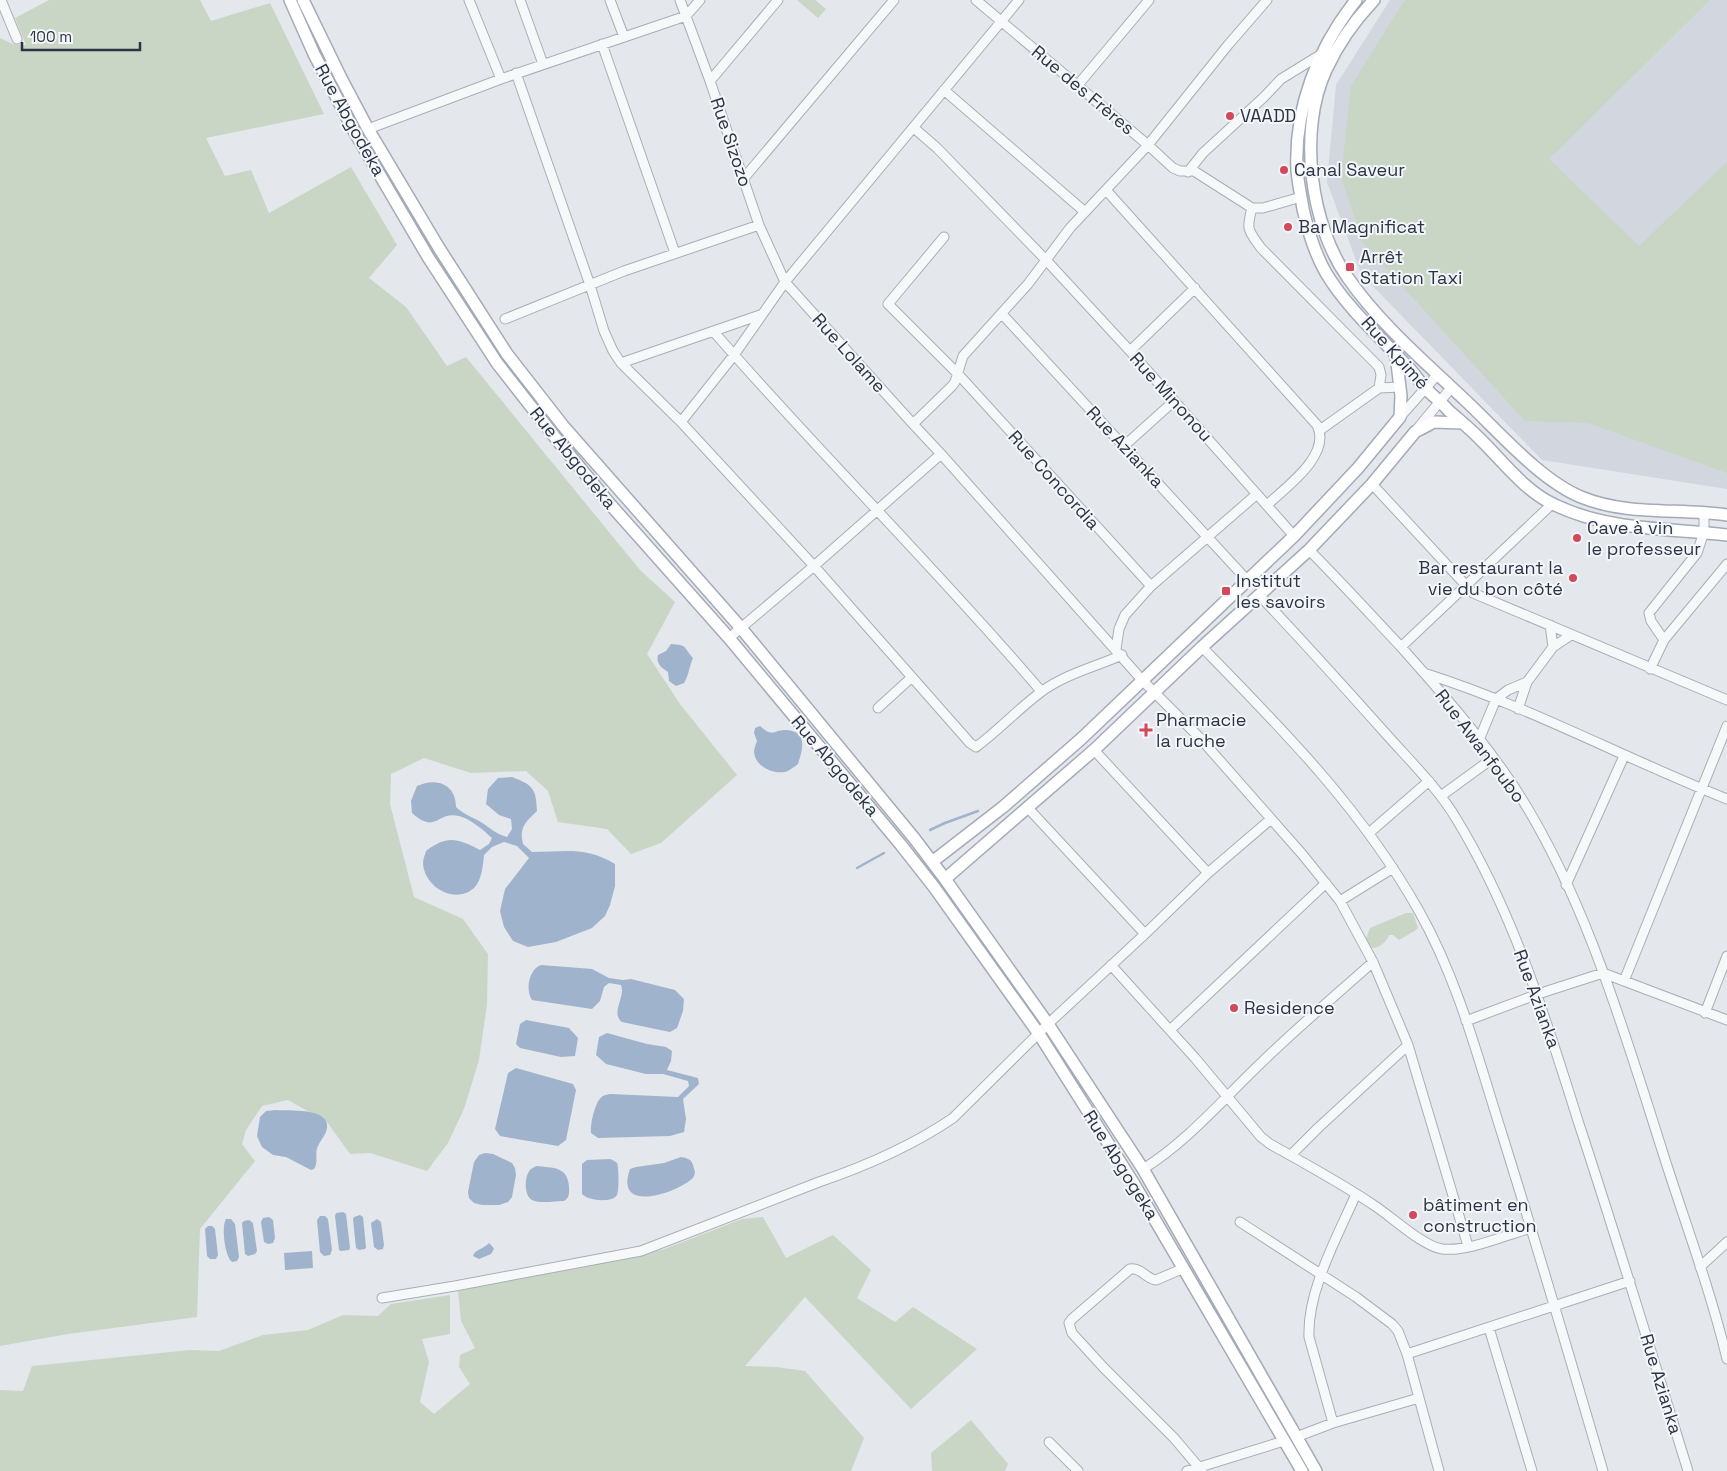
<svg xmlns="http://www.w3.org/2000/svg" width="1727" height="1471" font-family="'Space Grotesk',sans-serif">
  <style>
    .built { fill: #d2d6de }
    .green { fill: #c9d6c5 }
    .water { fill: #9fb4cc }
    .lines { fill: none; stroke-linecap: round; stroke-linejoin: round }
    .stream { stroke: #9fb4cc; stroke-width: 2.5 }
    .minor-casing { stroke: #a9aeb7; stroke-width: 11 }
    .major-casing { stroke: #a3abb8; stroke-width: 14 }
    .minor { stroke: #f7f8fa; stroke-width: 9 }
    .major { stroke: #fff; stroke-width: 11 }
    .poi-dot { fill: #d1495b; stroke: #f4f6f9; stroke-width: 2 }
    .labels { text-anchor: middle; stroke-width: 4; stroke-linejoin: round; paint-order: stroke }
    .street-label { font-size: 18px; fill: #2b3445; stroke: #f4f6f9 }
    .poi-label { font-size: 18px; fill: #2b3445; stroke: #f4f6f9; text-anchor: start }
  </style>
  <rect width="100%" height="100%" fill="#e4e7ec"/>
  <path class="built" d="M1390 0H1727V489L1542 460 1361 274 1327 182 1336 85Z"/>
  <path class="green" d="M49 0H200L211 21 270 3 324 114 206 138 225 176 251 170 269 213 351 167 397 245 369 278 406 307 447 366 466 357 640 570 675 602 647 654 680 704 737 775 661 843 631 854 607 829 558 822 548 791 526 771 471 773 424 758 391 774 390 804 414 897 463 919 488 954 487 1004 479 1060 464 1109 448 1143 427 1171 370 1153 350 1154 327 1122 288 1100 262 1106 246 1130 242 1144 255 1161 200 1229 197 1317 68 1334 0 1346V38L13 44 26 45 15 18Z
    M797 0H815L826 9 818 18Z
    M1406 0H1710L1549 159 1639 246 1727 162V473L1588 423 1525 421 1363 243 1341 177 1351 86 1402 4Z
    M1406 913H1413L1418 928 1416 930 1399 940 1393 935H1389C1386 943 1378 949 1370 948L1365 942 1370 928Z
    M763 1217 786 1258 833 1235 871 1270 857 1298 895 1322 913 1307 977 1349 911 1409 805 1297 745 1366 776 1367 805 1371 864 1438 851 1471H0V1390L23 1391 32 1366 190 1350 219 1351 263 1335 308 1330 343 1315 378 1316 391 1304 450 1295V1334L422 1339 429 1362 420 1402 434 1414 470 1384 459 1367 460 1355 475 1348 461 1321 458 1291 506 1280 662 1250 742 1219Z
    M971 1420 1008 1464 1005 1471H932L931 1453Z"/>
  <path class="water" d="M671 644C688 645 683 647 693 658 689 667 689 675 684 683L676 686 669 681 668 672C661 667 656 664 658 655L666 651Z
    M760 726C774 738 773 730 786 730 809 731 802 751 798 764 794 767 789 771 785 772 772 774 755 766 754 752 754 748 756 744 757 741L754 733 755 728Z
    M512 777C533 785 536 788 537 811 525 823 519 827 523 844L532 852C565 852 585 846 615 864V886L610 905 605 916 592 928 556 942 528 947 513 941 504 927 500 911 505 889 529 858 517 846 504 842 492 847 484 855C483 865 482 880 474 888 455 905 424 887 423 863 423 859 425 855 426 851 447 835 457 838 480 850L489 844 492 838C483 830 471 819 459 816 436 811 437 835 412 813L411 801 417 786C436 777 456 784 456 807 463 814 472 817 481 822 490 828 496 834 507 837L512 829 511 819 499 815 486 804 488 789 498 778Z
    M541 965 592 969 609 978 623 980 631 979 675 990 684 999 683 1011 677 1028 670 1032 622 1022C610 1013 626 997 621 985L609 983 604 987 600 1001 592 1009 532 1000C525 990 529 969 541 965Z
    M526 1020 569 1028 578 1038 575 1056 561 1057 520 1048 516 1044 520 1024Z
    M607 1033 647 1044 666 1047 672 1051 671 1061 667 1070 698 1078 699 1084 683 1099 686 1119 684 1132 670 1136 598 1138 591 1133C590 1125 595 1100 603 1096 604 1095 610 1094 611 1094L678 1097 689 1086 688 1081 663 1074H646L606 1064 596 1055 599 1037Z
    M516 1068 573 1084 576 1090 566 1140 558 1146 500 1136 495 1129 508 1073Z
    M276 1110C290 1111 335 1107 326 1132 324 1137 320 1141 318 1146 314 1153 319 1162 314 1169L311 1170 286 1157 273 1155 262 1147 257 1136 260 1117 266 1111Z
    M485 1153 493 1154 512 1163 515 1168 516 1175 512 1197 508 1202 499 1205H482L474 1203 469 1198 468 1192 474 1162 479 1155Z
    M681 1157C687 1158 691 1159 693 1165 694 1169 696 1172 694 1176 689 1188 612 1219 630 1169L636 1167 664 1163Z
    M610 1159C613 1160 615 1161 617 1163 619 1167 619 1191 617 1195 613 1203 588 1201 582 1194V1164L587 1160Z
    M536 1166C553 1168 568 1166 569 1187 569 1193 570 1197 564 1201 555 1201 540 1204 532 1200 524 1196 524 1177 530 1170 532 1168 533 1168 536 1166Z
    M343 1212 346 1214 350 1248 349 1250 341 1251 339 1250 335 1216 336 1213Z
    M360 1215 363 1217 366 1247 365 1249 359 1250 356 1248 353 1219 354 1217Z
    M320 1216H325L328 1219 332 1250 330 1255 324 1256 320 1252 317 1220Z
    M269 1217 273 1220 275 1238 273 1243 268 1244 264 1242 261 1222 263 1218Z
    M226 1219H231L235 1224 239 1257 237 1261 232 1262C225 1257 221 1227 226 1219Z
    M377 1219 381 1222 384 1245 383 1249 378 1250 374 1247 371 1223Z
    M249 1220 253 1223 257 1251 255 1254 248 1256 245 1254 242 1223 244 1221Z
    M208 1226H212L215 1229 218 1255 216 1259H210L207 1256 205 1229Z
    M489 1243 492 1246 494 1249 491 1254 479 1259 473 1256C475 1249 484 1249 489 1243Z
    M312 1251 313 1268 285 1270 284 1253Z"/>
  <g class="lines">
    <path class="stream" d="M930 830 945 823 978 811
      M857 868 884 853"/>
    <defs>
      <path id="minor" d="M1 0 17 39
        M469 0 501 79
        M520 0 543 64
        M610 0 624 37
        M680 0 710 81 759 225 785 282 913 424
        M976 0 1148 145 1173 168 1180 171H1194L1252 208H1263L1301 197
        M602 44 675 253
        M516 73 590 285 604 331 613 351 621 363 681 422 814 566 970 743 976 747C999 730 1018 709 1041 692 1065 674 1095 667 1122 655
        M710 81 778 0
        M1077 86 1149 0
        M944 90 1085 212
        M914 128 937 148 1046 260 1130 351 1294 536
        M368 129 501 79 686 16 700 0
        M1188 172 1203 153 1264 97 1281 79 1320 55
        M744 178 894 0
        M1106 190 1317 425C1332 455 1286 487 1267 505
        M1252 208C1246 230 1248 230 1261 248L1379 367 1381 375 1379 388 1320 430
        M944 237 888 304 958 374 1151 586
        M1002 314 1247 580
        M505 319 624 271 759 225
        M714 332C820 454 936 568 1041 691
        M1130 351 1195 288
        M621 363 760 315
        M1379 388 1400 387
        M1400 417 1438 374
        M681 422 734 355 785 282 1019 0
        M1417 429 1452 387
        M1124 446 1174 401
        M941 454 1143 681 1200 738 1302 854 1340 901 1373 962 1408 1045 1468 1246
        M1372 484 1473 593 1727 700
        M1309 550C1341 582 1371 615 1402 648 1441 692 1480 736 1513 785 1584 893 1623 1028 1662 1150 1684 1220 1710 1288 1727 1359
        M1259 595C1303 641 1345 688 1387 735 1411 762 1438 788 1457 820 1514 914 1546 1019 1579 1124 1617 1239 1652 1355 1688 1471
        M1550 625 1553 647
        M729 638 814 566 941 454 913 424 952 386 955 382 963 356 1028 284 1070 228 1148 145 1228 45 1267 0
        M1664 640 1651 621 1649 613 1697 553 1704 532V512
        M1202 647C1283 730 1361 808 1419 911 1458 980 1478 1058 1502 1134 1537 1246 1570 1358 1603 1471
        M1401 647 1552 504
        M1116 649 1119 629 1125 615 1151 586 1257 494
        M1650 669 1664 640 1727 564
        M1427 674C1530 707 1626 759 1727 799
        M878 708 912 677
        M1518 709 1527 682
        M1479 740 1496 699 1508 690 1527 682 1553 647 1571 635
        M1094 750 1208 873
        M1441 796 1493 758
        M1028 808 1145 934
        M1369 833 1429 781
        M1566 885 1624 756
        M1340 901 1393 868
        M1111 965 1195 1058 1261 1137 1270 1144C1304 1163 1339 1182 1372 1204 1390 1215 1422 1246 1442 1249 1469 1252 1505 1235 1531 1228
        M1624 981 1727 726
        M1705 1013 1727 956
        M1466 1021 1538 994 1603 973 1727 1020
        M1170 1030 1326 883
        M1291 1155 1318 1128 1408 1045
        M1143 1169C1188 1141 1224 1098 1262 1062 1298 1027 1336 995 1373 962
        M1240 1222 1356 1297 1392 1324 1398 1331 1407 1354 1439 1471
        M1700 1267 1727 1242
        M1184 1268 1156 1280C1146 1279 1141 1267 1130 1269L1072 1319 1069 1323 1072 1333 1103 1367 1174 1438 1202 1471
        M382 1298 455 1286 641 1251 819 1182C866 1166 912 1146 953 1118L1048 1024 1145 934 1208 873 1271 819
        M1489 1328 1532 1471
        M1407 1354 1630 1281
        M1333 1423 1309 1337C1307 1290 1338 1236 1356 1194
        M1296 1437 1333 1423 1419 1398
        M1049 1442 1078 1471
        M1187 1471 1284 1441"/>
      <path id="major" d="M290 0 314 54 354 131 428 257 497 363 554 436 609 503 729 638 901 845 934 887 1039 1034 1134 1184 1302 1471
        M303 0 341 78 368 129 439 248 507 354 564 427 741 628 914 838 945 879 1048 1024 1143 1169 1316 1471
        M1356 0C1318 48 1294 108 1297 170 1298 183 1301 196 1303 209 1308 231 1315 254 1326 273 1347 308 1380 337 1407 366 1414 373 1419 381 1425 388 1432 395 1441 402 1448 410 1458 419 1468 427 1478 437 1502 460 1524 491 1555 505 1609 531 1669 528 1727 535
        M1374 0C1354 21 1338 44 1326 70 1298 130 1310 225 1348 278 1380 324 1425 362 1466 401 1499 432 1540 480 1581 497 1627 516 1679 508 1727 515
        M932 862 1003 807 1081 739 1294 536 1358 468 1400 417 1401 396 1396 355
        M945 879 1094 750 1202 647 1309 550 1372 484 1415 432 1434 422 1462 423"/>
    </defs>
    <use href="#minor" class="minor-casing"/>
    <use href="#major" class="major-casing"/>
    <use href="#minor" class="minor"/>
    <use href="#major" class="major"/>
  </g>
  <g class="poi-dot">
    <circle cx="1230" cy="116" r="5"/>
    <circle cx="1284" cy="170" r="5"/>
    <circle cx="1288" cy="227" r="5"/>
    <rect x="1345" y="262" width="10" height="10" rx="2.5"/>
    <circle cx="1577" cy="538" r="5"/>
    <circle cx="1573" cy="578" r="5"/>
    <rect x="1221" y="586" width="10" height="10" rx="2.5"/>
    <path d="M1143.5 722.5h5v5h5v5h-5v5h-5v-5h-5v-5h5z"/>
    <circle cx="1234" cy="1008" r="5"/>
    <circle cx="1413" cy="1215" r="5"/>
  </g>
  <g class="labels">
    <g class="street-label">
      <text transform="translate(1083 90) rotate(40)" y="6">Rue des Frères</text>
      <text transform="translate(350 120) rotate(61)" y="6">Rue Abgodeka</text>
      <text transform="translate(731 142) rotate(71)" y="6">Rue Sizozo</text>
      <text transform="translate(849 353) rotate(48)" y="6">Rue Lolame</text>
      <text transform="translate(1395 353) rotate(48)" y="6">Rue Kpimé</text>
      <text transform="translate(1171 397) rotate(48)" y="6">Rue Minonou</text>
      <text transform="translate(1125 447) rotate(47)" y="6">Rue Azianka</text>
      <text transform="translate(573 458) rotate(51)" y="6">Rue Abgodeka</text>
      <text transform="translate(1054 480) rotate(48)" y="6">Rue Concordia</text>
      <text transform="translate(1480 746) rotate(53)" y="6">Rue Awanfoubo</text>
      <text transform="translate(835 766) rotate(50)" y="6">Rue Abgodeka</text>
      <text transform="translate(1537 999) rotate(70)" y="6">Rue Azianka</text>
      <text transform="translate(1121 1165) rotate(58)" y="6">Rue Abgogeka</text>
      <text transform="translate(1661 1384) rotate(73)" y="6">Rue Azianka</text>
    </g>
    <g class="poi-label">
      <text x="1240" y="122">VAADD</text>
      <text x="1294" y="176">Canal Saveur</text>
      <text x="1298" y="233">Bar Magnificat</text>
      <text x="1360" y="263">Arrêt<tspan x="1360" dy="21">Station Taxi</tspan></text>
      <text x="1587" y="534">Cave à vin<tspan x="1587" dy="21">le professeur</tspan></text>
      <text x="1563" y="574" text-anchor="end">Bar restaurant la<tspan x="1563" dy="21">vie du bon côté</tspan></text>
      <text x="1236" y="587">Institut<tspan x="1236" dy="21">les savoirs</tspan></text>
      <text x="1156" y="726">Pharmacie<tspan x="1156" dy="21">la ruche</tspan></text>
      <text x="1244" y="1014">Residence</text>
      <text x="1423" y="1211">bâtiment en<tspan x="1423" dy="21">construction</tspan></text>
    </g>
  </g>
  <path d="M22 42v8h118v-8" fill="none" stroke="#2b3445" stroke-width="2.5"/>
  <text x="30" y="42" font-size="15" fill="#2b3445" stroke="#f4f6f9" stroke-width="4" paint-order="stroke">100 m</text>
</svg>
